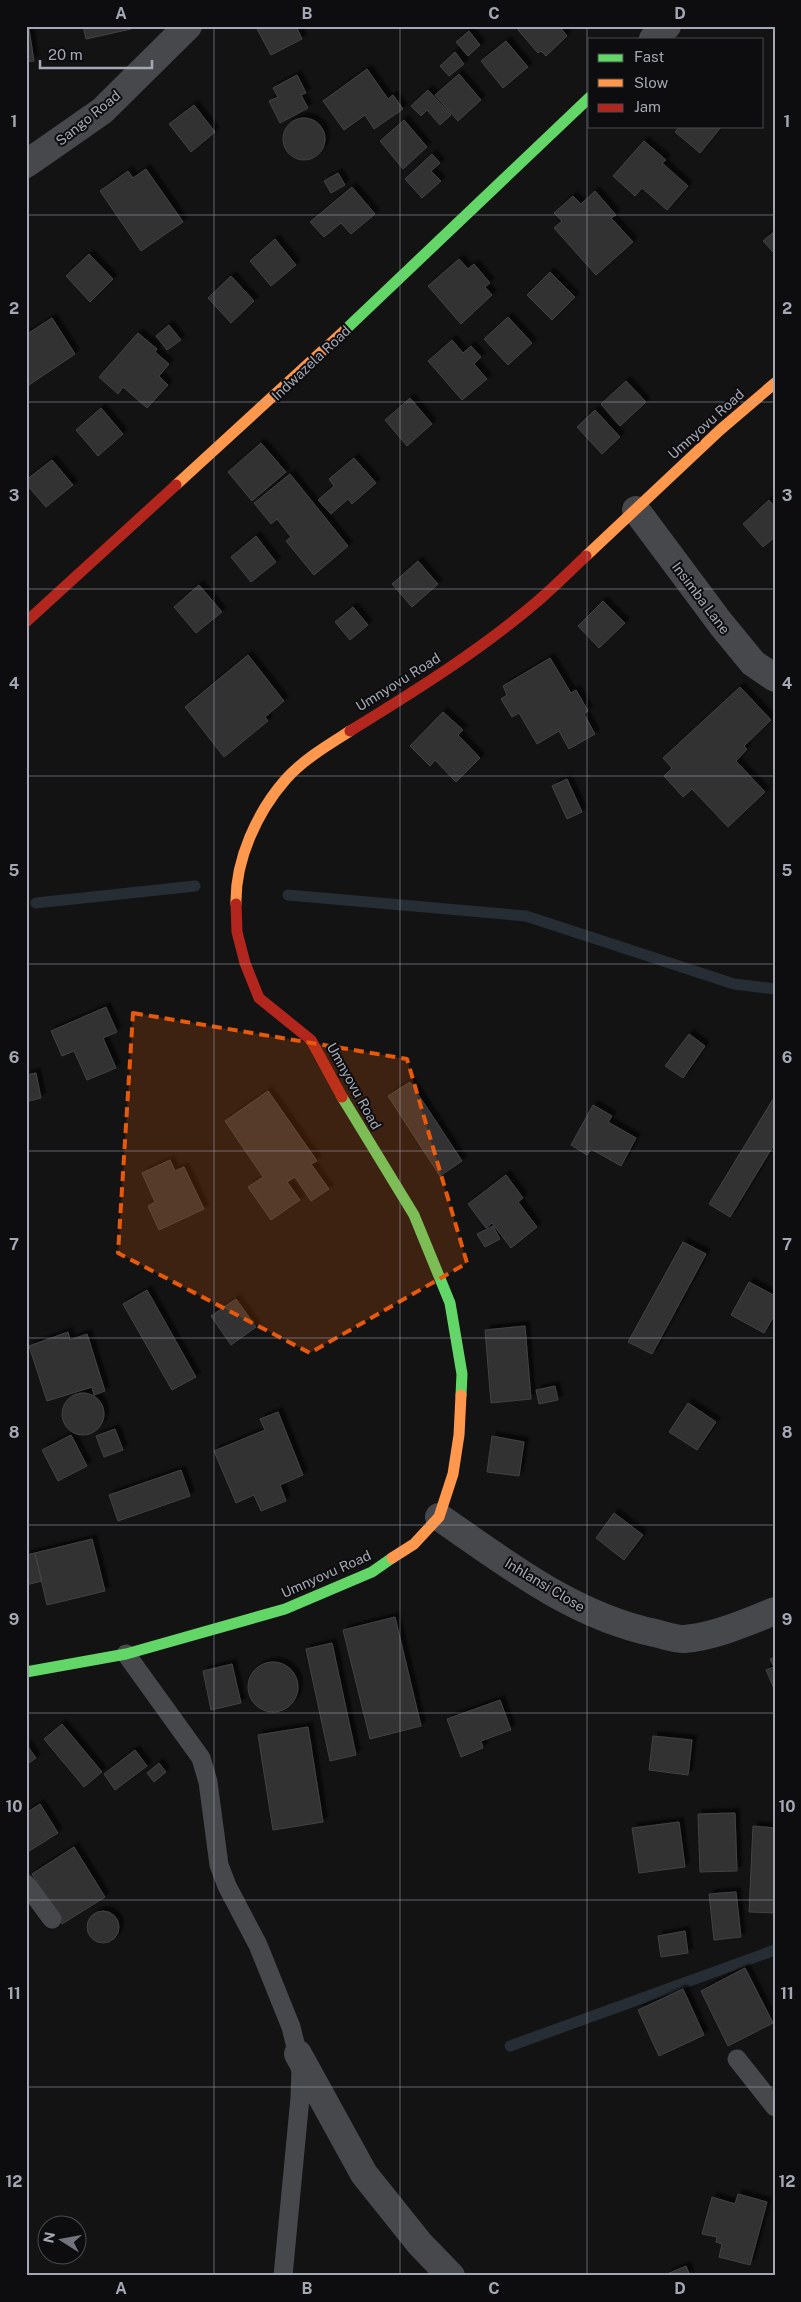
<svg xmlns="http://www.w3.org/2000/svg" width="801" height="2302" font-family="'Public Sans',sans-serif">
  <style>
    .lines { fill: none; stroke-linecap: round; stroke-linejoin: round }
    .stream { stroke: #272d34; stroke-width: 11 }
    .building { fill: #313132; stroke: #424346; filter: url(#shadow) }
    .lane { stroke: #47484c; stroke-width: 19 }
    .street { stroke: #47484c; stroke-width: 28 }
    .fast { stroke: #63d668; stroke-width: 11 }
    .slow { stroke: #ff974d; stroke-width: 11 }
    .jam { stroke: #b3261e; stroke-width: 11 }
    .marked { fill: #e8590c; fill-opacity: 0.2; stroke: #e8590c; stroke-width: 4; stroke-dasharray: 10 6; stroke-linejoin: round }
    .grid { fill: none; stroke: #a4a8b4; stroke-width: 1; stroke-opacity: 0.55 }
    .labels { text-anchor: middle; stroke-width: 4; stroke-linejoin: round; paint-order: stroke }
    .street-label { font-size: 14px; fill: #a4a8b4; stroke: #0d0d0f }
    .neatline { fill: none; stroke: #a4a8b4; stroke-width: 2 }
    .grid-label { font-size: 16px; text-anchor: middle; font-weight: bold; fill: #a4a8b4 }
  </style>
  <defs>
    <filter id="shadow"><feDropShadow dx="4.5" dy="-4.5" stdDeviation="1" flood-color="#0009"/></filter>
  </defs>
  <rect width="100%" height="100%" fill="#131313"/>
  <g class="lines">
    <path class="stream" d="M288 895 526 916 734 984 775 989
      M36 903 195 886
      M510 2046 775 1950"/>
  </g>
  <path class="building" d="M83 26H131V29L86 39Z
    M296 26 302 39 271 55 256 27Z
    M522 26H559L567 36 546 56 541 51 538 53 518 30Z
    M26 29H29L34 61 26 62Z
    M469 31 480 45 468 56 456 42Z
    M506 41 528 67 503 88 481 61Z
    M455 52 464 64 449 76 440 66Z
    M367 69 388 99 393 95 403 109 374 129 365 115 344 130 323 101Z
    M459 74 481 100 458 121 435 95Z
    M297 75 306 93 301 95 308 108 280 123 269 101 278 97 273 88Z
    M428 90 451 115 440 125 427 110 421 116 411 106Z
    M194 105 215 132 191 152 169 124Z
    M283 139a21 21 0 1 1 42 0a21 21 0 1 1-42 0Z
    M404 120 427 147 403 169 380 141Z
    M680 126H722L700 153 675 132Z
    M644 141 666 160 662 163 688 186 667 210 642 188 635 196 613 176Z
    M432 154 440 163 431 171 441 181 422 198 405 179Z
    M146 169 183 222 141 251 100 191 128 171 133 178Z
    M338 173 345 185 331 193 324 181Z
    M352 187 375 214 351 234 341 223 324 237 310 222Z
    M595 191 616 215 611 218 633 242 596 275 554 228 562 221 554 213 573 196 581 204Z
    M775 231V254L763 241Z
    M275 239 296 265 271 286 250 261Z
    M89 254 113 279 90 302 66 276Z
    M459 259 468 269 474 264 490 283 485 287 492 295 461 324 428 286Z
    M550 272 575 297 552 320 527 295Z
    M231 276 254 301 231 323 208 298Z
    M508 317 532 343 508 365 484 339Z
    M52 318 75 354 26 387V332L27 334Z
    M169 325 181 340 167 350 156 336Z
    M138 333 157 349 155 352 169 364 159 376 168 385 147 408 123 387 118 394 99 377Z
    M452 340 463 353 471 346 481 357 474 364 487 379 462 400 428 361Z
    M626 381 646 402 620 426 601 404Z
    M410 398 432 424 407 446 385 420Z
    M101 408 123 434 98 456 76 430Z
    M595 410 620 437 602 454 577 427Z
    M261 443 286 472 252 501 228 472Z
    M354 458 376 483 352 504 348 499 331 514 318 500 334 486 329 479Z
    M52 460 73 485 46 507 26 484V480Z
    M290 474 348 546 314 575 286 541 291 537 277 519 271 524 254 503Z
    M769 500 775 507V537L763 547 743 524Z
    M256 536 276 562 251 582 231 557Z
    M418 561 438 584 412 607 392 584Z
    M199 585 222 612 196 633 174 607Z
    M603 601 625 623 599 648 578 626Z
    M353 607 368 625 350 640 335 622Z
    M248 655 284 701 265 717 268 721 224 757 185 707Z
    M550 658 571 693 576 690 588 711 584 714 595 734 569 749 559 731 537 744 519 713 512 717 501 699 507 695 503 686Z
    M740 687 771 720 744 746 747 749 736 761 765 792 728 827 692 789 683 797 664 776 672 768 663 758Z
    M443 712 463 730 458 735 480 758 456 782 435 760 430 766 410 746Z
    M567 779 582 812 567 819 552 786Z
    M106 1007 117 1032 103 1038 116 1068 87 1080 74 1051 62 1056 51 1031Z
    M689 1034 705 1046 683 1078 665 1066Z
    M36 1073 41 1098 26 1102V1075Z
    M410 1082 462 1161 440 1176 388 1096Z
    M268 1091 317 1161 311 1164 329 1189 311 1201 295 1177 287 1182 300 1200 271 1220 248 1187 263 1177 225 1121Z
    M775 1096V1143L730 1217 709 1204Z
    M593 1105 612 1116 608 1122 636 1138 621 1166 591 1149 587 1155 571 1145Z
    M170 1160 175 1171 184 1167 204 1209 159 1230 148 1206 155 1202 142 1173Z
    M506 1175 523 1198 518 1202 537 1227 511 1248 492 1223 486 1228 468 1204Z
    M493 1226 500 1239 485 1247 477 1234Z
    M683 1242 706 1254 652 1354 628 1342Z
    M749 1282 775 1296V1314L764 1333 731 1315Z
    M147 1290 196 1377 172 1390 123 1304Z
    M236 1299 256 1327 231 1345 211 1316Z
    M525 1326 531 1399 491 1403 485 1330Z
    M68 1332 70 1340 87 1334 105 1391 94 1395 92 1387 47 1401 29 1346Z
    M555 1386 558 1400 539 1404 536 1390Z
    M62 1414a21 21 0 1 1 42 0a21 21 0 1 1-42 0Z
    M688 1403 716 1422 697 1450 669 1432Z
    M278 1412 303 1475 280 1485 286 1501 261 1511 254 1495 236 1503 214 1451 265 1430 260 1419Z
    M115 1429 123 1450 104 1457 96 1436Z
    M71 1435 87 1466 58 1481 42 1450Z
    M492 1436 524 1442 519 1476 487 1472Z
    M181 1470 190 1496 118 1521 109 1495Z
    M614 1513 643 1535 624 1560 596 1538Z
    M92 1539 105 1591 47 1605 35 1553Z
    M35 1553 42 1581 26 1585V1555Z
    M395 1617 421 1726 370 1739 343 1630Z
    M332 1643 356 1755 330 1761 306 1649Z
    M775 1657V1691L766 1670 774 1667 770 1659Z
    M248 1687a25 25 0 1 1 50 0a25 25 0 1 1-50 0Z
    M232 1664 241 1703 211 1710 203 1671Z
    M500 1700 511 1730 481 1741 483 1748 461 1757 447 1719Z
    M62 1724 102 1772 84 1787 44 1739Z
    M308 1727 323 1822 273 1830 258 1735Z
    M653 1736 692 1740 688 1775 649 1770Z
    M26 1744 36 1758 26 1765Z
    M135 1750 147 1766 115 1790 104 1774Z
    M159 1763 166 1772 154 1782 147 1773Z
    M40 1804 58 1833 26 1853V1813Z
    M735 1813 737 1871 700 1872 698 1814Z
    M679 1822 685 1867 639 1873 632 1828Z
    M753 1826 775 1828V1913L749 1912Z
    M74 1847 105 1897 62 1924 32 1874Z
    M736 1892 741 1937 714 1940 709 1894Z
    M87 1927a16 16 0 1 1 32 0a16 16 0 1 1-32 0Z
    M685 1931 688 1953 661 1957 658 1936Z
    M745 1968 773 2023 728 2046 701 1991Z
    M683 1989 704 2035 659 2056 638 2010Z
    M738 2194 767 2202 750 2265 719 2257 722 2244 716 2242 717 2237 702 2234 712 2197 735 2204Z
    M686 2266 690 2276H668L667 2274Z"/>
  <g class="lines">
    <path class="lane" d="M126 1654 201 1758 208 1782 219 1865 227 1886 258 1945 291 2027 301 2067 300 2098 283 2276
      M26 1884 52 1919
      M737 2059 775 2107"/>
    <path class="street" d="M653 39 667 26
      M26 164 102 111 188 26
      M636 510 721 624 753 663 775 678
      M439 1517C506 1563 573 1616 655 1633 664 1635 675 1639 684 1639 714 1637 747 1622 775 1611
      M298 2054 364 2174 420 2244 451 2276"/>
    <path class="fast" d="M344 331 590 97
      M342 1097 414 1215 450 1303 462 1374 461 1395
      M26 1672 126 1654 285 1609 372 1572 392 1558"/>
    <path class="slow" d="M176 485 344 331
      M586 556 720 430 775 383
      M236 904C235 860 257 812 286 779 304 759 328 745 350 731
      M392 1558 414 1544 439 1517 453 1474 459 1435 461 1395"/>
    <path class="jam" d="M26 622 176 485
      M350 731C415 691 481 650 539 600 555 586 570 571 586 556
      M236 904 237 932 245 963 259 998 311 1040 342 1097"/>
  </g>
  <path class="marked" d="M133 1013 407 1059 467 1263 310 1353 118 1253Z"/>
  <path class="grid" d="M214 26V2276M400 26V2276M587 26V2276M26 215H775M26 402H775M26 589H775M26 776H775M26 964H775M26 1151H775M26 1338H775M26 1525H775M26 1713H775M26 1900H775M26 2087H775"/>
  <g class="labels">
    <g class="street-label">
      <text transform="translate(88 118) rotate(-39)" y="5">Sango Road</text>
      <text transform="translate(311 363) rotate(-43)" y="5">Indwazela Road</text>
      <text transform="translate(706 424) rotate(-42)" y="5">Umnyovu Road</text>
      <text transform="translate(701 598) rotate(53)" y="5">Insimba Lane</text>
      <text transform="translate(398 682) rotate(-32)" y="5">Umnyovu Road</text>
      <text transform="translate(354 1086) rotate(61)" y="5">Umnyovu Road</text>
      <text transform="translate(326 1574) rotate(-24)" y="5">Umnyovu Road</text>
      <text transform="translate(545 1585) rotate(31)" y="5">Inhlansi Close</text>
    </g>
  </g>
  <rect width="801" height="2302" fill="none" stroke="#0d0d0f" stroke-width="55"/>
  <rect x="588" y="38" width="175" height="90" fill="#0d0d0f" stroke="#494b51"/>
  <rect x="598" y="54" width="25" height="8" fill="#63d668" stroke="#494b51"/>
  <text x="634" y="62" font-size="15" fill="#a4a8b4">Fast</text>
  <rect x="598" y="79" width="25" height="8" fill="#ff974d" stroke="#494b51"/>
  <text x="634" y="88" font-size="15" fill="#a4a8b4">Slow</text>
  <rect x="598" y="104" width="25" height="8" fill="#b3261e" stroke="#494b51"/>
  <text x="634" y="112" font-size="15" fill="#a4a8b4">Jam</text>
  <g transform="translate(62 2240) rotate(281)"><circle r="24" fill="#0d0d0f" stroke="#494b51"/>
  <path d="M0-4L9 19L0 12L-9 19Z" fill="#71747c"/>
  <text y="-8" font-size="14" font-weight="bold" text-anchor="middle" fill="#a4a8b4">N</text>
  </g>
  <path d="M40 60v8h112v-8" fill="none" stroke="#a4a8b4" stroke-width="2.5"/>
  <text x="48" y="60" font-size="15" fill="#a4a8b4" stroke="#0d0d0f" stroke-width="4" paint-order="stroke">20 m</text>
  <rect x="28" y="28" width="746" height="2246" class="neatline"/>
  <g class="grid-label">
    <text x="121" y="19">A</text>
    <text x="307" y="19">B</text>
    <text x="494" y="19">C</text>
    <text x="680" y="19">D</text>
    <text x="14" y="127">1</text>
    <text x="787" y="127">1</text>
    <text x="14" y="314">2</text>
    <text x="787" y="314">2</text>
    <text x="14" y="501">3</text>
    <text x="787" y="501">3</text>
    <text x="14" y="689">4</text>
    <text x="787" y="689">4</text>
    <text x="14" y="876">5</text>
    <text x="787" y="876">5</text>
    <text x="14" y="1063">6</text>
    <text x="787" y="1063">6</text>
    <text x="14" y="1250">7</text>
    <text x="787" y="1250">7</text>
    <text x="14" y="1438">8</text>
    <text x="787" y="1438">8</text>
    <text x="14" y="1625">9</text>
    <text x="787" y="1625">9</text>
    <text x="14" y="1812">10</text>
    <text x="787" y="1812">10</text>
    <text x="14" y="1999">11</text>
    <text x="787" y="1999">11</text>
    <text x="14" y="2187">12</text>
    <text x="787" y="2187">12</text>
    <text x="121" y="2294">A</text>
    <text x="307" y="2294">B</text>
    <text x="494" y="2294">C</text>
    <text x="680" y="2294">D</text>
  </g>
</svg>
